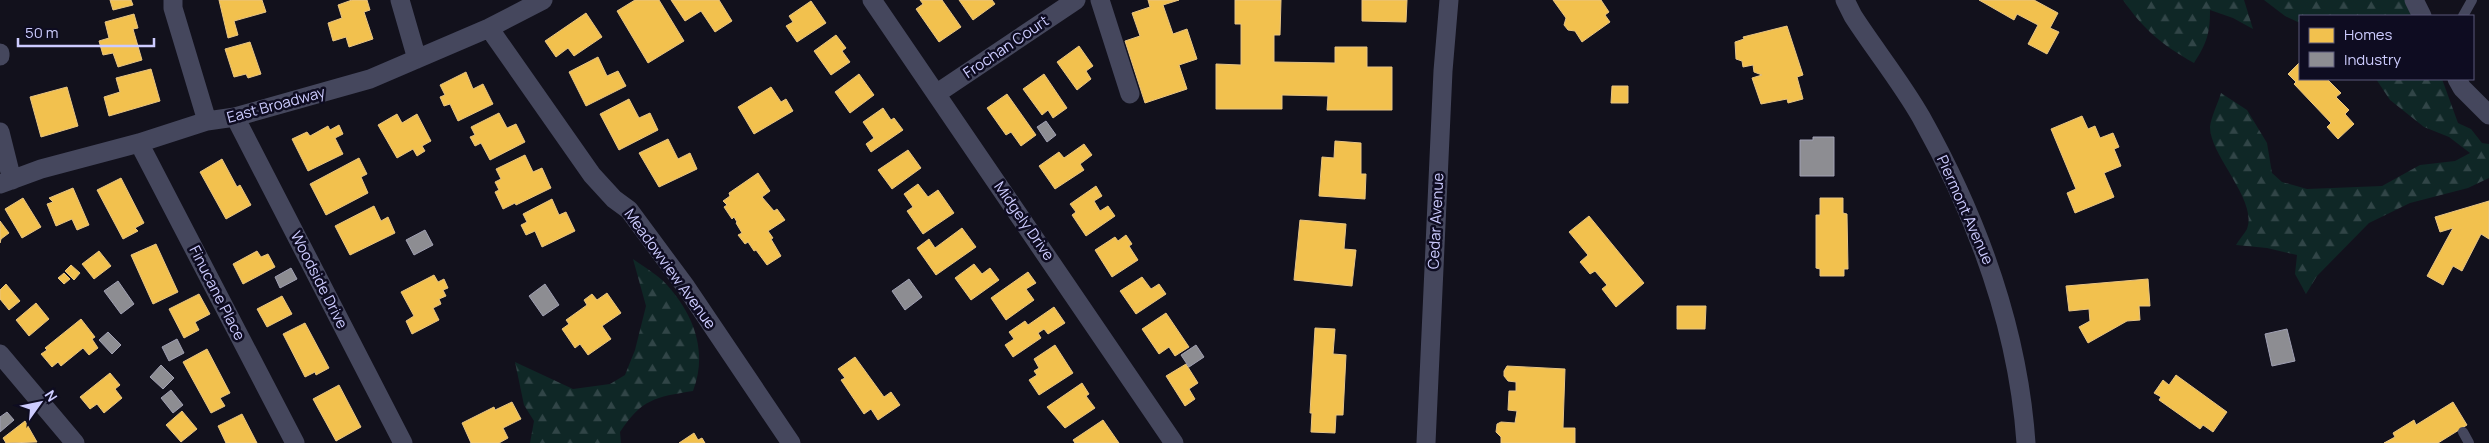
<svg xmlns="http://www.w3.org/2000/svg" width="2489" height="443" font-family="Manrope,sans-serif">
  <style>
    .forest { fill: url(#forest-firs) }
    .homes { fill: #f2c14e; stroke: #e7c483 }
    .industry { fill: #8d8d92; stroke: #a0a0b3 }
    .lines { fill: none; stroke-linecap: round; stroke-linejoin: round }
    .lane { stroke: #45475d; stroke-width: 10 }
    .street { stroke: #45475d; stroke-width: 19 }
    .labels { text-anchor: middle; stroke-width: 5; stroke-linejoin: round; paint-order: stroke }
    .street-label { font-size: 15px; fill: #cdccff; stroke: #0e0c21 }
  </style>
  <defs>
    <pattern id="forest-firs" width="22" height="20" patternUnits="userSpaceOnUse" patternTransform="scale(1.25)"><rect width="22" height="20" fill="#0f2726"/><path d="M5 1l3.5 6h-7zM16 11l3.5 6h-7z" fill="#314547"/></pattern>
  </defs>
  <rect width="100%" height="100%" fill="#12111c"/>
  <path class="forest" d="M2123 0H2244L2253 29 2233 18 2210 10C2210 33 2207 43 2194 63 2162 45 2144 30 2123 0Z
    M2264 0H2411L2414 16H2300V23L2285 16Z
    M2376 79H2442L2458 123 2471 129 2482 143 2489 144V178L2468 188 2410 203 2369 223 2317 276 2306 294 2295 274 2297 255 2267 248 2236 245C2239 240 2244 234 2247 229 2258 200 2210 156 2210 127 2211 117 2218 103 2221 93L2247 110 2267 143 2272 173 2282 182 2307 189 2382 186 2420 165 2455 161 2470 153 2449 137 2424 127 2390 100Z
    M633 259C644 267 658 275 667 285 694 315 708 352 693 391 655 397 642 399 620 432L621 443H530L534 421 524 405 515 362 573 389 610 384 625 375 635 350 646 306Z"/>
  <path class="homes" d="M110 0H131L133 5 113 10Z
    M219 0H262L266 12 234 21 238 35 228 38Z
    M352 0H367L370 10 364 12 373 39 349 47 346 37 333 41 328 23 342 18 338 5Z
    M635 0H659L684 41 648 63 617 11Z
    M671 0H719L732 21 715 32 701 11 685 21Z
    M920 0H942L961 27 939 42 916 9 923 4Z
    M959 0H992L995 4 973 20Z
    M1148 0H1179L1163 5 1173 34 1187 29 1197 59 1179 65 1187 89 1145 103 1125 41 1140 36 1132 13 1150 7Z
    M1235 0H1281L1280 35H1274V62L1335 63V47H1367V67H1392V110H1327L1328 96 1282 95V109H1216V64L1241 65V24H1235Z
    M1362 0H1407L1406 22 1362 21Z
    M1553 0H1601L1609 12 1605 15 1610 22 1582 42 1575 31 1568 30 1564 25 1566 18Z
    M1979 0H2034L2058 13 2050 28 2059 32 2047 54 2028 44 2038 25 2017 14 2014 20Z
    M811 1 826 23 797 42 786 26 793 22 789 16Z
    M586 13 602 37 574 56 568 48 556 57 545 41Z
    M134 14 138 28 133 29 142 60 118 67 113 53 103 55 99 41 109 38 105 22Z
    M1787 26 1803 75 1797 77 1803 99 1788 103 1787 99 1761 104 1752 78 1762 75 1754 72 1753 65 1743 67 1742 61 1736 59 1735 42 1744 39 1743 37Z
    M836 35 846 48 842 51 850 62 831 75 814 51Z
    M250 42 261 74 248 78 246 74 234 77 225 49Z
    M1079 46 1093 66 1086 71 1091 79 1077 90 1057 62Z
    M598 57 607 76 618 71 626 86 586 106 569 72Z
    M2300 62V79H2327L2341 93 2336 97 2349 110 2345 114 2354 124 2338 139 2327 127 2331 123 2294 84 2296 82 2288 74Z
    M151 69 160 101 109 116 104 97 120 92 116 78Z
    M466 72 473 89 483 84 493 104 458 121 450 104 444 106 440 97 445 95 440 85Z
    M859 74 874 95 850 113 835 92Z
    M1044 74 1067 108 1053 118 1048 110 1042 115 1023 89Z
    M1612 86H1628V103H1611Z
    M67 87 78 126 41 137 30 97Z
    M771 87 781 102 786 99 793 111 754 134 738 107Z
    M1007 94 1036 135 1021 146 1011 132 1006 135 987 108Z
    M629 99 639 118 650 113 658 130 619 150 600 114Z
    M883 108 891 120 894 118 903 130 871 152 866 144 874 138 863 122Z
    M499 113 507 128 516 124 525 142 490 160 481 143 475 146 470 137 475 135 471 127Z
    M397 114 402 123 417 114 431 141 422 146 425 151 417 156 413 149 397 158 378 125Z
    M2082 116 2088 129 2095 126 2100 138 2113 133 2119 147 2114 149 2121 166 2104 173 2114 197 2075 213 2067 193 2076 189 2051 129Z
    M339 125 343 134 335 138 343 154 308 171 292 139 307 132 310 136 328 126 330 130Z
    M668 139 678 159 690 153 697 169 659 187 639 153Z
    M1335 141 1361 143V174H1366L1365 199 1319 196 1322 157 1334 158Z
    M1084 144 1092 155 1080 164 1084 170 1055 189 1039 166 1059 152 1064 158Z
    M908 150 921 168 892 189 878 170Z
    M525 155 533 172 542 168 551 188 516 205 515 203 503 209 495 192 499 190 495 182 501 179 496 169Z
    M359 158 367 174 361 177 368 193 326 215 310 184Z
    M222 159 237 187 240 185 251 205 226 219 200 172Z
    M758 173 770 191 762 197 774 211 777 209 785 220 768 231 773 238 771 239 781 256 767 265 756 250 754 251 748 242 745 244 738 235 742 233 736 223 737 222 734 217 732 219 724 207 727 205 723 201 730 196 729 193Z
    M121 178 144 223 135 228 138 231 123 239 97 190Z
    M918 184 928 197 938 190 954 213 923 234 907 211 913 207 904 194Z
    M1096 186 1102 196 1094 201 1100 211 1108 206 1115 216 1086 236 1072 215 1076 212 1070 204Z
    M73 188 89 225 77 230 72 219 56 226 47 204 53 202 49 198Z
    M23 198 41 227 22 238 5 209Z
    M1820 198H1843V213L1847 214 1848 269H1844V276H1820V269L1816 268V215H1820Z
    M552 199 559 215 566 212 575 231 542 247 535 231 526 235 521 225 527 222 523 214Z
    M2489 201V239L2481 234 2462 271 2453 266 2443 285 2427 276 2453 228 2440 232 2435 217Z
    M374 206 381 221 388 217 395 233 350 255 335 226Z
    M1589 216 1644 283 1616 307 1602 289 1607 285 1595 271 1590 274 1580 262 1588 255 1569 232Z
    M1300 220 1346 224 1344 249 1356 250 1352 286 1294 280Z
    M0 221 9 233 1 239 0 243Z
    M962 228 976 247 936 275 917 248 929 239 935 248Z
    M1126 235 1132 244 1129 246 1138 260 1112 277 1095 250 1115 237 1118 241Z
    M156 244 178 292 153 304 131 255Z
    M99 251 111 266 94 279 82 264Z
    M257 251 261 257 268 254 275 267 243 284 233 264Z
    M974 264 982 274 990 268 999 280 971 300 955 278Z
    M71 265 80 273 74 280 65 271Z
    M1028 272 1036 283 1026 289 1034 300 1006 320 991 298Z
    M64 273 70 279 64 284 58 278Z
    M434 275 438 282 444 279 448 288 443 290 446 296 439 299 441 304 433 308 439 320 412 334 406 321 414 316 401 292Z
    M1142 277 1151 289 1159 284 1166 294 1136 314 1120 291Z
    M2148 279 2150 306H2139L2140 320 2127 321 2088 343 2079 327 2090 321 2089 309 2069 311 2066 286Z
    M6 284 20 301 9 310 0 299V290Z
    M607 293 621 313 602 326 611 339 588 355 580 344 575 348 562 329 569 324 566 320 587 305 584 300 592 294 597 300Z
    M199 294 210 314 195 322 199 330 184 338 169 309Z
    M282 296 292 314 267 327 257 309Z
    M36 303 49 319 29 336 16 320Z
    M1677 306H1706L1705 329H1677Z
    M1054 307 1065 323 1048 334 1044 329 1038 333 1041 338 1013 357 1005 345 1014 339 1009 332 1025 321 1028 325Z
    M1166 313 1189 347 1175 356 1169 347 1159 354 1142 329Z
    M81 319 95 337 92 339 98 348 89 355 83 348 61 366 58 362 52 367 41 354 47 350 45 348Z
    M305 323 329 368 316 375 315 372 305 377 283 334Z
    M1315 328 1335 329 1333 354 1346 355 1343 415H1336L1335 433 1311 432 1312 413H1310Z
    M1055 345 1073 373 1039 395 1029 380 1037 375 1034 371 1039 368 1034 359Z
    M207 349 230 393 220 398 225 406 211 413 183 362Z
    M855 357 884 397 891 392 900 405 878 420 871 409 864 414 841 380 845 378 838 369Z
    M1186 364 1198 383 1189 389 1195 399 1185 406 1166 376Z
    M1507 366 1565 369 1563 428H1575V443H1501V437L1496 432 1497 424 1501 422 1515 423 1517 411 1508 410 1509 391H1516V382L1508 381 1504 376V371Z
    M110 373 120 385 115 389 122 398 104 413 97 404 90 409 80 397Z
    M2176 375 2227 412 2213 432 2203 425 2200 429 2159 400 2161 397 2154 393 2163 380 2169 385Z
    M1082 383 1089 394 1086 396 1095 408 1065 428 1047 407Z
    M339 385 361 427 336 441 313 399Z
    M512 402 521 419 503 428 508 438 499 443H471L462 423 494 407 495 410Z
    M2453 402 2467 425 2438 443H2384L2395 437 2393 433 2414 420 2416 425Z
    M182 411 197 429 181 442 166 425Z
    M242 414 257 443H226L218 426Z
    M1103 420 1119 443H1075L1073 440Z
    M25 421 37 442 6 443 3 438Z
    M694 433 698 440 702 438 705 443H679Z"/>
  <path class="industry" d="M1046 121 1056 135 1047 142 1037 127Z
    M1813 137H1834V176H1800V140H1813Z
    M425 230 433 245 414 255 406 240Z
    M291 268 297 279 280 288 275 277Z
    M909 279 922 297 905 310 892 291Z
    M118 281 134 304 121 314 104 291Z
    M545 284 559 305 543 316 529 296Z
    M2287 329 2295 361 2272 366 2265 334Z
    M108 332 121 345 112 354 99 340Z
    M177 339 184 353 169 361 162 347Z
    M1196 345 1204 357 1189 367 1181 355Z
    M161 365 174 378 163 389 150 377Z
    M171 390 183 405 173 413 161 398Z
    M7 412 14 420 0 432V417Z"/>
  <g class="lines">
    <path class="lane" d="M2463 16 2472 0
      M2463 432 2469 443"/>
    <path class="street" d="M173 0V8L207 121
      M400 0 417 59
      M872 0 1174 443
      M1100 0 1130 94
      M1845 0 1853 16C1875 50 1901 82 1921 117 1977 217 2018 328 2026 443
      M2414 0 2422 16
      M489 28 592 175 614 199 629 210 686 287 791 443
      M0 56V53
      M2457 79 2462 88 2489 115
      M936 94 1076 0
      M235 117 403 443
      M0 132 12 180
      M139 143 295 443
      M0 184 41 169 139 143 207 121 235 117 370 79 489 28 543 0
      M0 354 75 443
      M1426 443 1443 71 1449 0"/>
  </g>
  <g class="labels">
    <g class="street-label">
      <text transform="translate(1006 47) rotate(-34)" y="5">Frochan Court</text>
      <text transform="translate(276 105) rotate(-15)" y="5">East Broadway</text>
      <text transform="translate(1965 210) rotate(66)" y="5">Piermont Avenue</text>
      <text transform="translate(1024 221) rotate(55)" y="5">Midgely Drive</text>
      <text transform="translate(1436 221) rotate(-87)" y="5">Cedar Avenue</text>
      <text transform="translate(670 269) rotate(54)" y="5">Meadowview Avenue</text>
      <text transform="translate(319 280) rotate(63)" y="5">Woodside Drive</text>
      <text transform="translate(217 293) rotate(63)" y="5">Finucane Place</text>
    </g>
  </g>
  <rect x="2299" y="15" width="175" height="65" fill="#0e0c21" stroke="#5a597a"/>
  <rect x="2309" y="28" width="25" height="15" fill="#f2c14e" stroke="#5a597a"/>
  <text x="2344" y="40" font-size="15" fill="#cdccff">Homes</text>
  <rect x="2309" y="52" width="25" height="15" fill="#8d8d92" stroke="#5a597a"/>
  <text x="2344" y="65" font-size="15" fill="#cdccff">Industry</text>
  <g transform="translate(40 403) rotate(57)" stroke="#0e0c21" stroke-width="4" paint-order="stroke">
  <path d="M0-4L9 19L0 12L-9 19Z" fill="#cdccff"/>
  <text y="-8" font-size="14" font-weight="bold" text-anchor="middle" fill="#cdccff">N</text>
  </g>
  <path d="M18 38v8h136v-8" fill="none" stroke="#cdccff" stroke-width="2.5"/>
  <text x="25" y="38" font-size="15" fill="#cdccff" stroke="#0e0c21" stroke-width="4" paint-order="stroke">50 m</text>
</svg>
